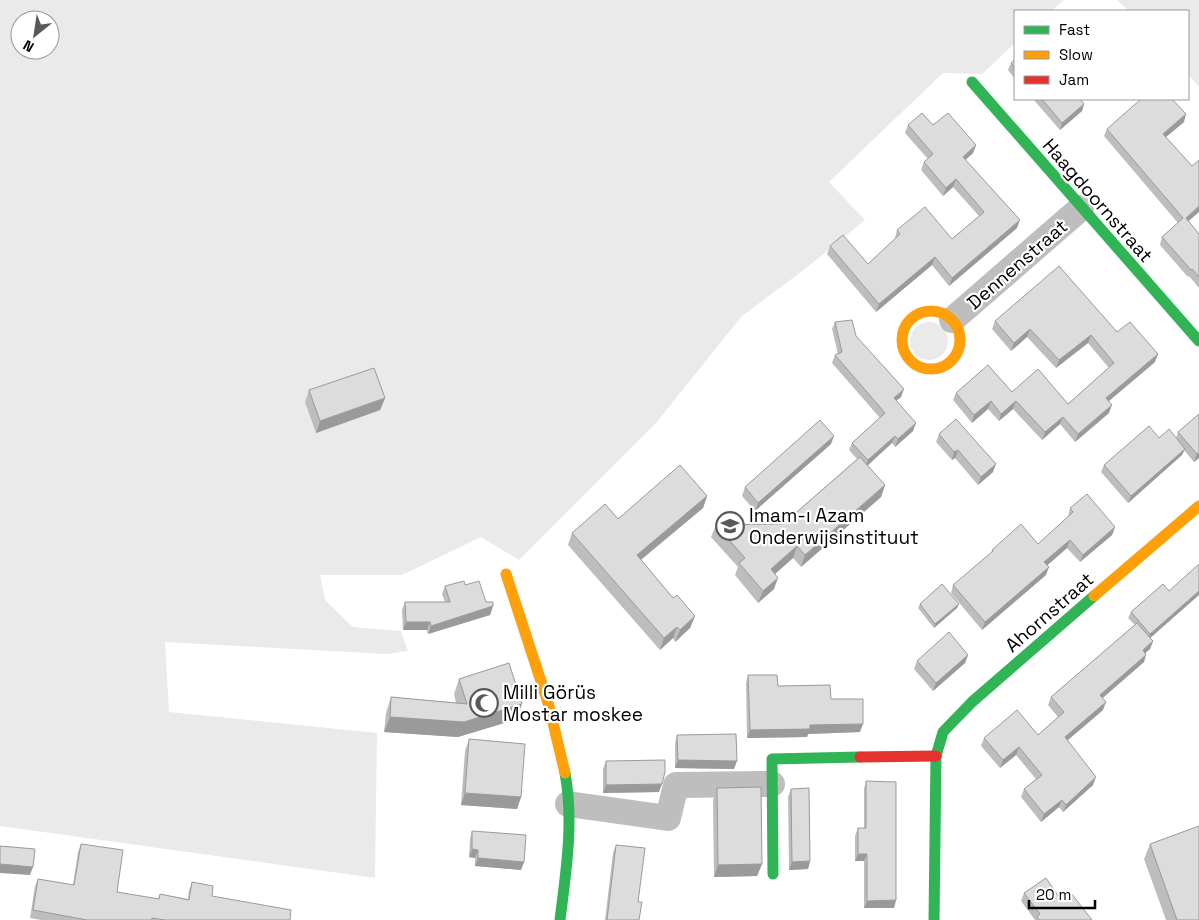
<svg xmlns="http://www.w3.org/2000/svg" width="1199" height="920" font-family="'Space Grotesk',sans-serif">
  <style>
    .green { fill: #eaeaea; fill-rule: evenodd }
    .lines { fill: none; stroke-linecap: round; stroke-linejoin: round }
    .street { stroke: #bebebe; stroke-width: 26 }
    .fast { stroke: #30b455; stroke-width: 11 }
    .slow { stroke: #ff9f0a; stroke-width: 11 }
    .jam { stroke: #e5322d; stroke-width: 11 }
    .wall { fill: #bdbdbd }
    .shaded-wall { fill: #9a9a9a }
    .building { fill: #dcdcdc; stroke: #9a9a9a }
    .labels { text-anchor: middle; stroke-width: 4.5; stroke-linejoin: round; paint-order: stroke }
    .street-label { font-size: 19px; fill: #000; stroke: #fff }
    .poi-label { font-size: 19px; fill: #000; stroke: #fff; text-anchor: start }
  </style>
  <rect width="100%" height="100%" fill="#fff"/>
  <path class="green" d="M0 0H1064L1051 11H1015V43L982 74 943 73 829 182 865 220 805 269 742 316 656 423 519 560 481 537 402 575H320L325 600 353 627 401 631 408 651 387 654 165 642 169 712 377 733 375 878 0 826ZM20 20H50V50H20Z
    M1117 0H1199V87L1188 74V11H1129Z
    M910 341a19 19 0 1 1 38 0a19 19 0 1 1-38 0Z"/>
  <g class="lines">
    <path class="street" d="M952 320 1081 208
      M568 804 668 818 676 785 772 784"/>
    <path class="fast" d="M972 82 1199 341
      M773 874 772 759 860 757
      M560 920C566 871 574 822 565 773
      M934 920 936 756 943 732 972 702 1094 596"/>
    <path class="slow" d="M902 340a29 29 0 1 1 58 0a29 29 0 1 1-58 0Z
      M506 574 549 706 565 773
      M1094 596 1199 506"/>
    <path class="jam" d="M860 757 936 756"/>
  </g>
  <path class="wall" d="M1015 59V79L1008 70 1011 63Z
    M1033 99H1080L1084 104 1082 111 1060 130Z
    M1184 122 1166 137 1188 221 1199 234V288L1189 276 1188 277 1160 245 1162 237 1178 223 1104 136 1107 129Z
    M908 125H933L976 145 973 153 965 160 1017 228 949 286 932 265 876 312 827 254 830 246 868 264 895 239V238L897 230 952 239 979 216 953 187 943 196 921 170 924 162 928 159 905 133Z
    M995 321 1117 332 1155 362 1109 401V413L1075 442 1060 424 1042 440 1013 409 999 421 988 409 972 423 953 400 956 393 1012 392 1068 404 1109 368 1088 343 1056 368 1027 337 1011 351 992 329Z
    M835 322 856 336 901 397 896 400 913 431 895 447 892 443 867 465 885 485 881 497 801 567 793 558 775 574 774 589 758 603 735 575 738 567 711 537 716 525 783 524 857 459 849 450 852 443 880 418 832 363 835 355 838 354 832 329Z
    M309 390 385 398 380 410 316 433 305 402Z
    M1199 414V458L1194 462 1184 450 1182 455 1128 503 1101 472 1104 465 1159 438H1176L1178 432Z
    M939 434 993 472 978 485 955 458 952 460 936 442Z
    M831 444 755 511 742 496 745 487Z
    M707 496 703 508 641 560 673 598 695 616 690 628 675 642 673 638 660 650 568 545 572 533 618 519Z
    M1070 508 1115 527 1112 535 1080 562 1067 548 1047 565 1046 575 982 630 951 593 953 585 991 553 992 550 1038 544 1068 517Z
    M1163 584 1150 638 1153 641 1150 649 1145 653 1144 662 1102 698 1103 710 1068 740 1093 785 1063 812 1059 807 1041 822 1021 797 1024 789 1036 779 1016 755 1000 768 981 746 984 738 1038 735 1058 717 1048 705 1051 697 1135 625 1128 618 1131 612Z
    M465 585 486 602 493 606 490 615 428 634 427 630H403L402 610 405 602H445L442 594 445 586Z
    M920 604H959L957 608 934 628 918 608Z
    M968 655 965 663 933 691 914 669 917 661Z
    M748 675 778 686 831 699 860 732 808 734 807 737 747 738 746 683Z
    M459 679 517 719 458 737 384 732 386 713 391 697 456 703 454 694Z
    M677 735 734 769 675 768V743Z
    M469 739 521 797 517 809 461 805 465 751Z
    M606 761 659 792 603 793V769Z
    M866 781 896 900 894 908H864V861H855V836L858 828H864V789Z
    M717 788 762 864 757 876 714 877 713 800Z
    M791 789 810 861 808 869 789 870 788 797Z
    M472 831 524 862 521 870 475 866V858L469 857 470 839Z
    M81 844 117 892 158 899 160 894 188 899 189 890 192 882 212 896 290 920H41L30 918 35 886 38 879 73 885 78 852Z
    M1150 844 1199 920H1166L1144 859Z
    M616 845 638 902 639 920H605L613 853Z
    M1024 893 1061 900 1092 920H1035L1021 901Z"/>
  <path class="shaded-wall" d="M1084 104 1082 111 1060 130 1062 123Z
    M1186 114 1184 122 1160 142 1163 134Z
    M976 145 973 153 960 165 963 157Z
    M956 179 953 187 943 196 946 188Z
    M1199 206V212L1183 226 1186 218Z
    M1020 220 1017 228 949 286 952 278Z
    M935 257 932 265 876 312 879 304Z
    M1030 329 1027 337 1011 351 1014 343Z
    M1091 335 1088 343 1056 368 1059 360Z
    M1158 354 1155 362 1103 406 1106 398Z
    M904 389 901 397 891 405 894 398Z
    M385 398 380 410 316 433 320 421Z
    M991 401 988 409 972 423 974 415Z
    M1016 401 1013 409 999 421 1001 414Z
    M1112 405 1109 413 1075 442 1078 434Z
    M1063 417 1060 424 1042 440 1045 432Z
    M916 423 913 431 895 447 898 439Z
    M834 436 831 444 755 511 758 503Z
    M895 436 892 443 865 468 868 460Z
    M1185 449 1182 455 1128 503 1131 496Z
    M958 450 955 458 952 460 954 452Z
    M1199 453V458L1194 462 1197 454Z
    M996 464 993 472 978 485 981 477Z
    M885 485 881 497 801 567 805 555Z
    M707 496 703 508 632 567 637 555Z
    M1115 527 1112 535 1080 562 1083 555Z
    M1070 540 1067 548 1042 570 1044 562Z
    M797 546 793 558 767 581 771 569Z
    M1049 567 1046 575 982 630 985 622Z
    M778 578 774 589 758 603 763 591Z
    M1199 591V595L1148 640 1150 634Z
    M959 604 957 608 934 628 935 624Z
    M493 606 490 615 428 634 431 626Z
    M695 616 690 628 675 642 680 630Z
    M406 622H430L427 630H403Z
    M677 627 673 638 660 650 664 638Z
    M1153 641 1150 649 1140 658 1143 650Z
    M968 655 965 663 933 691 936 683Z
    M1146 655 1144 662 1097 703 1100 695Z
    M1106 702 1103 710 1062 745 1065 737Z
    M522 704 517 719 458 737 384 732 390 717Z
    M863 724 860 732 808 734 807 737 747 738 750 730 810 725Z
    M1019 747 1016 755 1000 768 1003 760Z
    M678 760 737 761 734 769 675 768Z
    M1096 777 1093 785 1063 812 1066 805Z
    M662 784 659 792 603 793 606 785Z
    M465 793 521 797 517 809 461 805Z
    M1062 800 1059 807 1041 822 1044 814Z
    M472 849 478 850 475 858 469 857Z
    M858 854H867L864 861H855Z
    M478 858 524 862 521 870 475 866Z
    M810 861 808 869 789 870 792 862Z
    M0 864 33 867 30 875 0 873Z
    M762 864 757 876 714 877 718 865Z
    M896 900 894 908H864L867 901Z"/>
  <path class="building" d="M1015 59V68L1011 63Z
    M1042 99H1080L1084 104 1062 123Z
    M1141 99H1172L1186 114 1163 134 1192 166 1199 160V206L1186 218 1199 234V277L1192 269 1191 270 1162 237 1183 218 1107 129Z
    M922 113 933 125 948 113 976 145 963 157 1020 220 952 278 935 257 879 304 830 246 843 235 868 264 900 234 897 230 925 207 952 239 984 212 956 179 946 188 924 162 933 154 908 125Z
    M1059 266 1117 332 1130 322 1158 354 1106 398 1112 405 1078 434 1063 417 1045 432 1016 401 1001 414 991 401 974 415 956 393 988 365 1012 392 1038 369 1068 404 1114 363 1091 335 1059 360 1030 329 1014 343 995 321Z
    M852 320 856 336 904 389 894 398 916 423 898 439 895 436 868 460 852 443 885 413 835 355 842 352 835 322Z
    M374 368 385 398 320 421 309 390Z
    M1199 414V453L1197 454 1178 432Z
    M956 419 996 464 981 477 958 450 954 452 939 434Z
    M820 420 834 436 758 503 745 487Z
    M1149 426 1159 438 1169 429 1185 449 1131 496 1104 465Z
    M860 457 885 485 805 555 797 546 771 569 778 578 763 591 739 563 745 558 716 525 783 524Z
    M680 465 707 496 637 555 673 598 677 595 695 616 680 630 677 627 664 638 572 533 605 504 618 519Z
    M1087 494 1115 527 1083 555 1070 540 1044 562 1049 567 985 622 953 585 993 551 992 550 1021 524 1038 544 1073 512 1070 508Z
    M1199 564V591L1150 634 1131 612 1163 584 1169 591Z
    M464 581 465 585 479 581 486 602H493V606L431 626 430 622H406L405 602H450L445 586Z
    M942 584 959 604 935 624 920 604Z
    M1137 623 1153 641 1143 650 1146 655 1100 695 1106 702 1065 737 1096 777 1066 805 1062 800 1044 814 1024 789 1042 775 1019 747 1003 760 984 738 1017 710 1038 735 1064 712 1051 697Z
    M949 632 968 655 936 683 917 661Z
    M509 663 522 704 464 722 390 717 391 697 467 704 459 679Z
    M748 675H777L778 686 830 685 831 699H863V724L810 725V729L750 730Z
    M736 734 737 761 678 760 677 735Z
    M469 739 525 744 521 797 465 793Z
    M665 760V772L662 784 606 785V761Z
    M866 781 896 782V900L867 901V854H858V828H866Z
    M761 787 762 864 718 865 717 788Z
    M809 788 810 861 792 862 791 789Z
    M1199 826V920H1177L1150 844Z
    M472 831 526 835 524 862 478 858V850L472 849Z
    M81 844 123 850 117 892 159 899 160 894 189 900 192 882 213 886 212 896 291 910 290 920H165L152 918V920H87L33 910 38 879 74 885Z
    M616 845 645 848 638 902H642L639 920H607Z
    M0 846 35 849 33 867 0 864Z
    M1046 878 1061 900 1071 893 1092 920H1039L1037 917 1040 914 1024 893Z"/>
  <defs>
    <symbol id="university-ring" viewBox="-11 -11 22 22"><circle r="9.5" fill="#fff" stroke="#595959" stroke-width="1.5"/><path d="M0-5L7-2L0 1L-7-2ZM-4 1L0 2.5L4 1V4Q0 6-4 4Z" fill="#595959"/></symbol>
    <symbol id="mosque-ring" viewBox="-11 -11 22 22"><circle r="9.5" fill="#fff" stroke="#595959" stroke-width="1.5"/><path d="M3.5-4.9A6 6 0 1 0 3.5 4.9A5 5 0 1 1 3.5-4.9Z" fill="#595959"/></symbol>
  </defs>
  <g fill-rule="evenodd">
    <use href="#university-ring" x="714" y="510" width="32" height="32"/>
    <use href="#mosque-ring" x="468" y="687" width="32" height="32"/>
  </g>
  <g class="labels">
    <g class="street-label">
      <text transform="translate(1098 200) rotate(49)" y="7">Haagdoornstraat</text>
      <text transform="translate(1017 264) rotate(-41)" y="7">Dennenstraat</text>
      <text transform="translate(1049 612) rotate(-41)" y="7">Ahornstraat</text>
    </g>
    <g class="poi-label">
      <text x="749" y="522">Imam-ı Azam<tspan x="749" dy="22">Onderwijsinstituut</tspan></text>
      <text x="503" y="699">Milli Görüs<tspan x="503" dy="22">Mostar moskee</tspan></text>
    </g>
  </g>
  <rect x="1014" y="10" width="175" height="90" fill="#ffffff" stroke="#999999"/>
  <rect x="1024" y="26" width="25" height="8" fill="#30b455" stroke="#999999"/>
  <text x="1059" y="35" font-size="15" fill="#000000">Fast</text>
  <rect x="1024" y="51" width="25" height="8" fill="#ff9f0a" stroke="#999999"/>
  <text x="1059" y="60" font-size="15" fill="#000000">Slow</text>
  <rect x="1024" y="76" width="25" height="8" fill="#e5322d" stroke="#999999"/>
  <text x="1059" y="85" font-size="15" fill="#000000">Jam</text>
  <g transform="translate(35 35) rotate(210)"><circle r="24" fill="#ffffff" stroke="#999999"/>
  <path d="M0-4L9 19L0 12L-9 19Z" fill="#595959"/>
  <text y="-8" font-size="14" font-weight="bold" text-anchor="middle" fill="#000000">N</text>
  </g>
  <path d="M1029 900v8h66v-8" fill="none" stroke="#000000" stroke-width="2.5"/>
  <text x="1036" y="900" font-size="15" fill="#000000" stroke="#ffffff" stroke-width="4" paint-order="stroke">20 m</text>
</svg>
